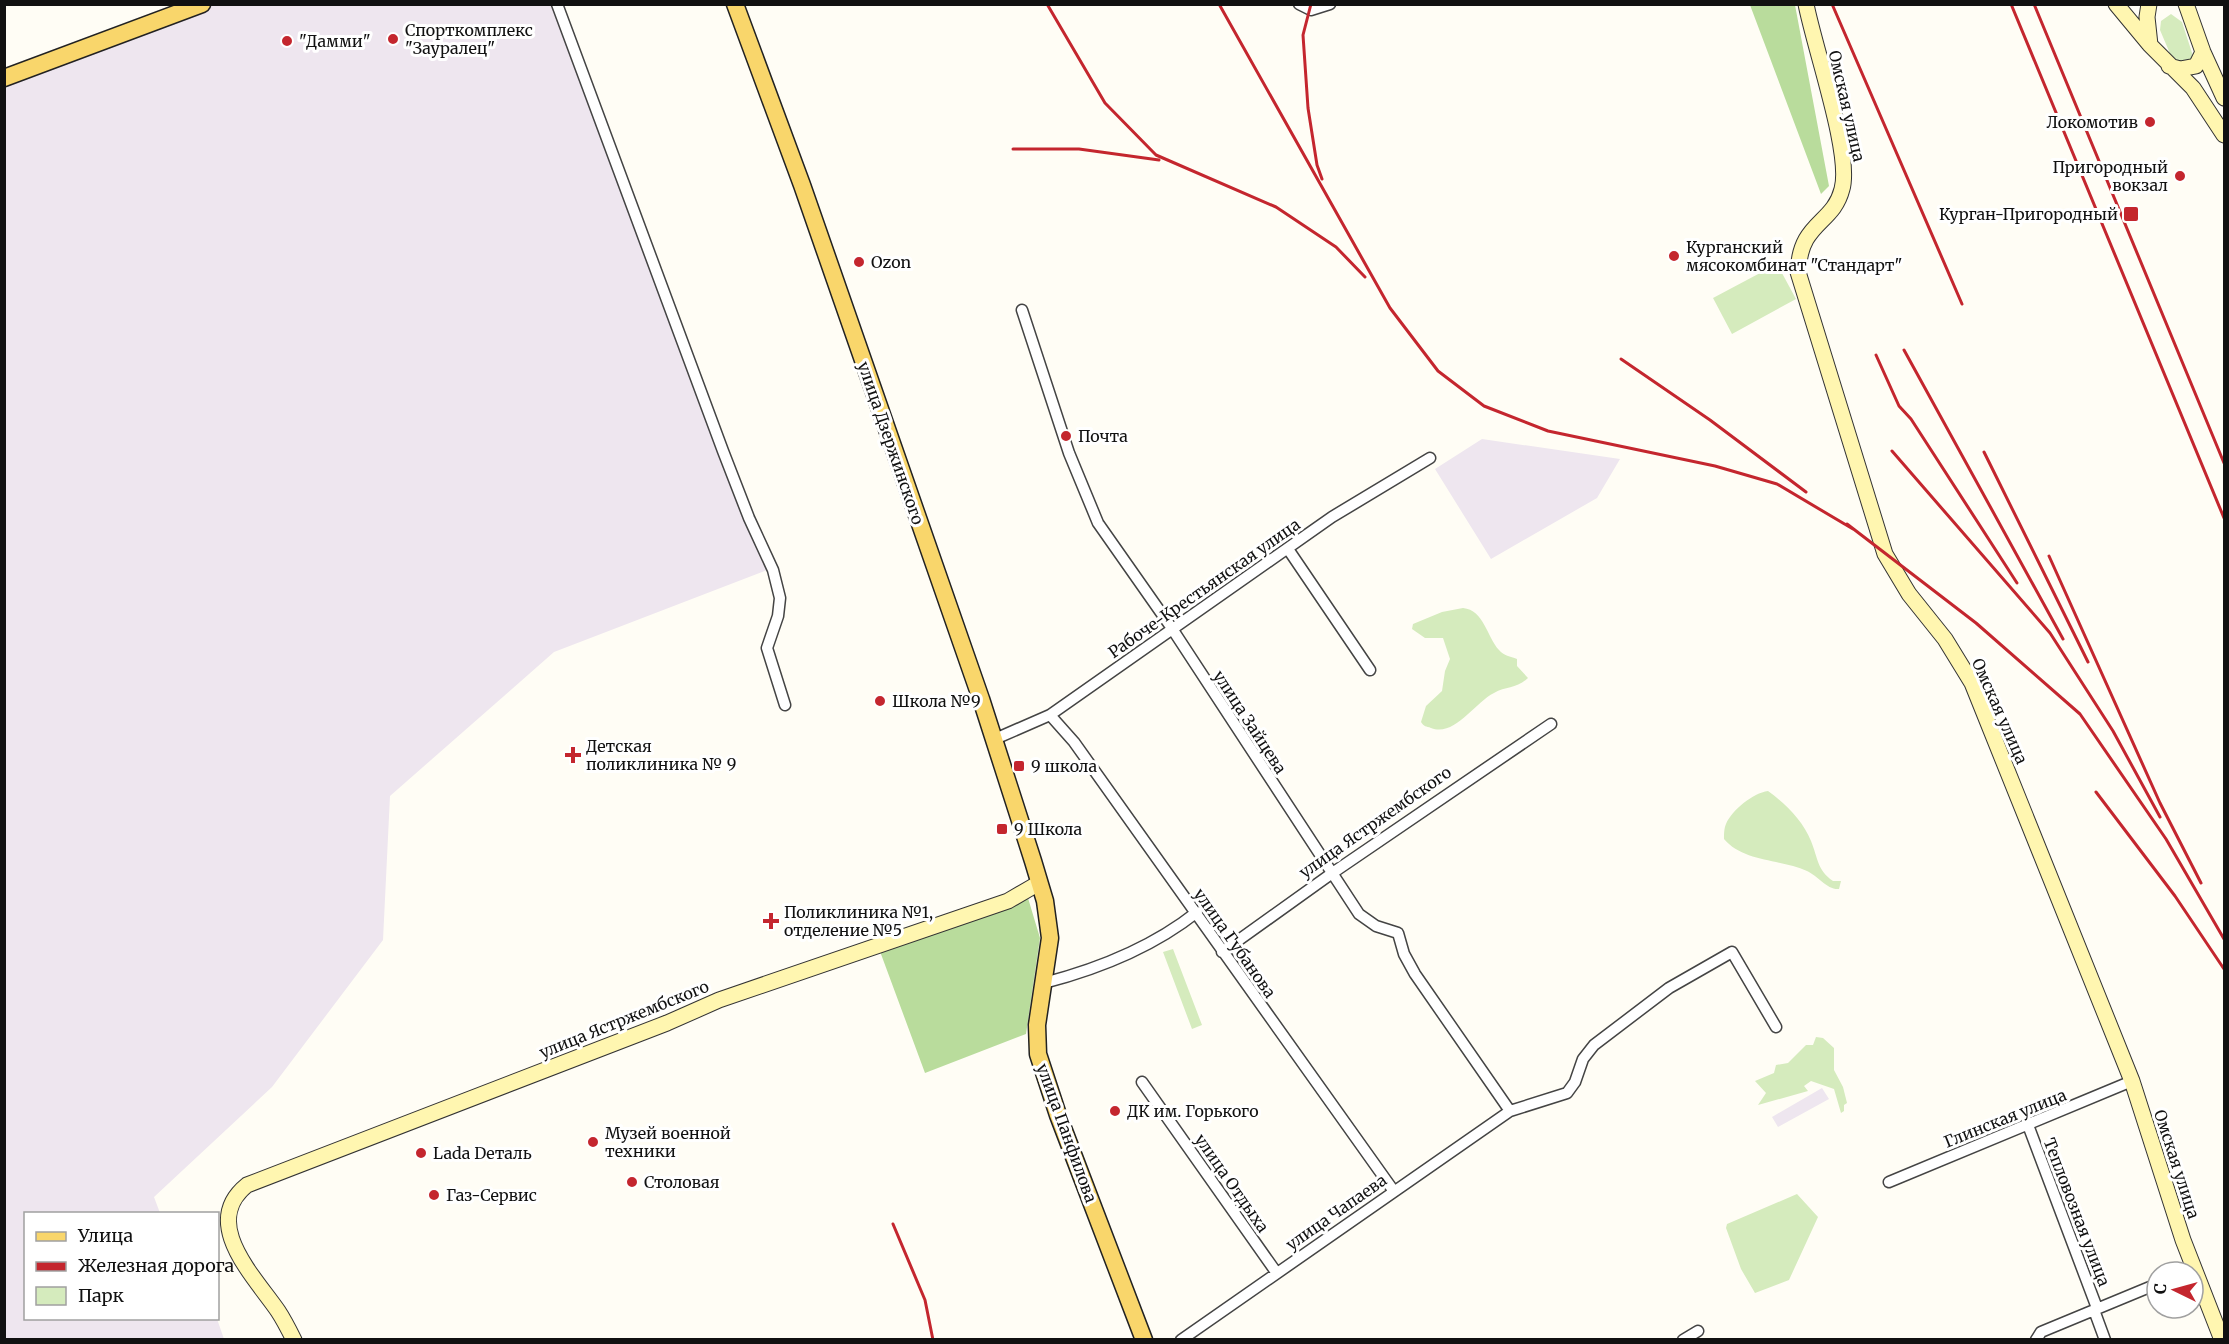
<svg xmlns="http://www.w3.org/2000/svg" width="2229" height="1344" font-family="Merriweather,serif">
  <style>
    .industrial { fill: #eee6ef }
    .green { fill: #d5ebbd }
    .forest { fill: #b9dc9c }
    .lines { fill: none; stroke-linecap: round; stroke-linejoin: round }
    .minor-casing { stroke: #444; stroke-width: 13 }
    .secondary-casing { stroke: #333; stroke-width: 17 }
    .primary-casing { stroke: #222; stroke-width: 19 }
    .minor { stroke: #fff; stroke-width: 10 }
    .secondary { stroke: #fff6b0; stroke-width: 15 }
    .primary { stroke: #f9d66b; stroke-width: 16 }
    .rail { stroke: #c4262e; stroke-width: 3 }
    .poi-dot { fill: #c4262e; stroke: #fff; stroke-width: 2 }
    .labels { text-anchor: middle; stroke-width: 6; stroke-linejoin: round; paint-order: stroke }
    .poi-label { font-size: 16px; fill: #111; stroke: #fff; text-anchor: start }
    .street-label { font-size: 16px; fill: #111; stroke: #fff }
  </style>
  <rect width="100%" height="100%" fill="#fffdf5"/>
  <path class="industrial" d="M213 5H551L767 570 554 652 390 796 383 940 272 1087 154 1197 160 1213 26 1214V1318L217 1319 224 1339 5 1340V83Z
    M1482 439 1620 459 1597 498 1491 559 1435 469Z
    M1822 1088 1829 1099 1778 1127 1772 1117Z"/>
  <path class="green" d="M2171 14 2182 22 2194 59 2174 63 2160 30 2161 21Z
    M1777 264 1796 299 1732 334 1713 298Z
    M1463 608C1484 610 1487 637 1499 650 1504 656 1510 656 1517 659V666L1528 678C1517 689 1506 686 1494 693 1474 703 1455 737 1431 728 1426 726 1424 727 1421 722L1426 706 1442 691 1445 671 1450 659 1443 638H1425L1412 629 1413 624 1442 612Z
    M1768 791C1786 804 1803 821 1811 841 1818 858 1817 870 1833 881H1841L1839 889C1827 890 1818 876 1807 871 1781 859 1743 862 1724 839 1724 835 1724 828 1726 824 1732 810 1753 793 1768 791Z
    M1173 949 1202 1025 1192 1029 1163 952Z
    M1816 1037 1823 1038 1834 1048V1070L1843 1087 1847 1103 1844 1105V1111L1841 1113 1834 1089 1811 1081 1804 1086 1808 1091 1758 1105 1766 1093 1755 1081 1774 1073 1776 1065 1788 1063 1806 1045H1813Z
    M1797 1194 1818 1217 1789 1280 1755 1293 1741 1269 1726 1228 1727 1224Z"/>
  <path class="forest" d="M1750 5H1795L1829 186 1821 194Z
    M1028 898 1040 938 1026 1034 925 1073 878 946Z"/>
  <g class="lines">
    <defs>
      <path id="minor" d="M557 4 723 451 749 518 773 570 780 598 778 616 767 648 785 705
        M1299 4 1311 10 1330 4
        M1022 310 1069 453 1098 523 1171 627 1359 914 1376 926 1398 933 1404 954 1415 974 1510 1111
        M1288 549 1370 670
        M1050 715 1074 742 1393 1190
        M995 739 1050 715 1332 517 1430 458
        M1222 952 1331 874 1551 724
        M1044 983C1098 969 1153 947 1197 912
        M1142 1082 1276 1272
        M2028 1125 2097 1308
        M1889 1182 2132 1081
        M2094 1310 2105 1340
        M1181 1340 1510 1111 1567 1093 1575 1082 1583 1059 1594 1045 1669 988 1732 952 1776 1027
        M1683 1340 1698 1331
        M2036 1340 2041 1332 2157 1284"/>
      <path id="secondary" d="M1806 4C1814 47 1852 154 1842 189 1833 225 1800 221 1798 272L1885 554 1909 594 1945 639 1972 683 2132 1081 2183 1240 2222 1340
        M2116 4 2150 45 2193 88 2224 135
        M2149 4 2147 17 2150 45
        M2186 4 2203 52 2224 98
        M2169 66 2180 69 2196 66 2203 52
        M294 1340C289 1330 284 1320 278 1311 254 1276 200 1223 247 1185L667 1023 719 1000 1008 901 1039 883"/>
      <path id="primary" d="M735 4 802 185 981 699 1033 861 1045 901 1050 938 1037 1025 1038 1054 1058 1115 1144 1340
        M4 78 202 4"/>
    </defs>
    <use href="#minor" class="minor-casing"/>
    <use href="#secondary" class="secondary-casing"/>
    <use href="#primary" class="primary-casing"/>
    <use href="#minor" class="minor"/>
    <use href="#secondary" class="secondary"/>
    <use href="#primary" class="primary"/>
    <path class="rail" d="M1047 4 1105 103 1156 155 1276 207 1336 247 1365 277
      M1219 4 1390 308 1438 371 1484 406 1548 431 1715 466 1777 484 1853 529
      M1311 4 1303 35 1308 108 1317 165 1322 179
      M1832 4 1962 304
      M2011 4 2224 518
      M2034 4 2224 463
      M1013 149H1079L1159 160
      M1904 350 2063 639
      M1876 355 1899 406 1911 419 2017 583
      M1621 359 1710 420 1806 492
      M1892 451 2050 633 2113 731 2160 817
      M1984 452 2088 662
      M1847 524 1976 623 2080 714 2166 839 2224 939
      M2049 556 2160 803 2201 883
      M2096 792 2175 896 2224 969
      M893 1224 925 1300 933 1340"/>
  </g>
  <g class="poi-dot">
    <circle cx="393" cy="39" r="6"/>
    <circle cx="287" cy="41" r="6"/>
    <circle cx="2150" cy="122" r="6"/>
    <circle cx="2180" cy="176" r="6"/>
    <rect x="2123" y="206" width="16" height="16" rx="3"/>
    <circle cx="1674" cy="256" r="6"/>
    <circle cx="859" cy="262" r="6"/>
    <circle cx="1066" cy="436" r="6"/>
    <circle cx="880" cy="701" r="6"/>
    <path d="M570 746h6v6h6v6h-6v6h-6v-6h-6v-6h6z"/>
    <rect x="1013" y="760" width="12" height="12" rx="3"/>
    <rect x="996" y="823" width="12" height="12" rx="3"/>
    <path d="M768 912h6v6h6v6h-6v6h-6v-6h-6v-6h6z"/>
    <circle cx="1115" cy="1111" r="6"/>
    <circle cx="593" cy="1142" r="6"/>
    <circle cx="421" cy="1153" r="6"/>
    <circle cx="632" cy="1182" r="6"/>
    <circle cx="434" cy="1195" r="6"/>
  </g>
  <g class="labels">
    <g class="poi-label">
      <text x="405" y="36">Спорткомплекс<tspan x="405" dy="18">"Зауралец"</tspan></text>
      <text x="299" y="47">"Дамми"</text>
      <text x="2138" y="128" text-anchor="end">Локомотив</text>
      <text x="2168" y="173" text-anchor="end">Пригородный<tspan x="2168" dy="18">вокзал</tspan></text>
      <text x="2118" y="220" text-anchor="end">Курган-Пригородный</text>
      <text x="1686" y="253">Курганский<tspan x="1686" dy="18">мясокомбинат "Стандарт"</tspan></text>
      <text x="871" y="268">Ozon</text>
      <text x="1078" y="442">Почта</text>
      <text x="892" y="707">Школа №9</text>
      <text x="586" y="752">Детская<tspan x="586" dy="18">поликлиника № 9</tspan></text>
      <text x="1031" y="772">9 школа</text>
      <text x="1014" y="835">9 Школа</text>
      <text x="784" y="918">Поликлиника №1,<tspan x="784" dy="18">отделение №5</tspan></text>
      <text x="1127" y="1117">ДК им. Горького</text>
      <text x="605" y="1139">Музей военной<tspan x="605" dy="18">техники</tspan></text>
      <text x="433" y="1159">Lada Dеталь</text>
      <text x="644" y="1188">Столовая</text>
      <text x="446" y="1201">Газ-Сервис</text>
    </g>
    <g class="street-label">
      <text transform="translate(1847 106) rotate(77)" y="6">Омская улица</text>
      <text transform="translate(891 443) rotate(71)" y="6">улица Дзержинского</text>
      <text transform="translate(1204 588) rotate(-35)" y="6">Рабоче-Крестьянская улица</text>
      <text transform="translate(2000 711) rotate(66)" y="6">Омская улица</text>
      <text transform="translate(1250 722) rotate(57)" y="6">улица Зайцева</text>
      <text transform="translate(1375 822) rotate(-35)" y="6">улица Ястржембского</text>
      <text transform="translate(1235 943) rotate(55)" y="6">улица Губанова</text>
      <text transform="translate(624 1019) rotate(-22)" y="6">улица Ястржембского</text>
      <text transform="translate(2005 1118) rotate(-22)" y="6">Глинская улица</text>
      <text transform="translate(1067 1133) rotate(70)" y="6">улица Панфилова</text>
      <text transform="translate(2177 1164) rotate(72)" y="6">Омская улица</text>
      <text transform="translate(1232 1183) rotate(55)" y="6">улица Отдыха</text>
      <text transform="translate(1336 1212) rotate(-35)" y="6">улица Чапаева</text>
      <text transform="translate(2077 1212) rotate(69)" y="6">Тепловозная улица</text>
    </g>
  </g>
  <rect width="2229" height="1344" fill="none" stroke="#111111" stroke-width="12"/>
  <rect x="24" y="1212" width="195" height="108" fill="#ffffff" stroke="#a0a0a0" stroke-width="1.5"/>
  <rect x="36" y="1232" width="30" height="9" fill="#f9d66b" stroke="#a0a0a0" stroke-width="1.5"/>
  <text x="78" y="1242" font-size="18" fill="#111111">Улица</text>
  <rect x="36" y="1262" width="30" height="9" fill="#c4262e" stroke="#a0a0a0" stroke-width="1.5"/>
  <text x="78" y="1272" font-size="18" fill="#111111">Железная дорога</text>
  <rect x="36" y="1287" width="30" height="18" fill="#d5ebbd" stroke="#a0a0a0" stroke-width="1.5"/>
  <text x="78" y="1302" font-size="18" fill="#111111">Парк</text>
  <g transform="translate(2175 1290) rotate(275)"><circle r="28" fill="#ffffff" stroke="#a0a0a0" stroke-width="1.5"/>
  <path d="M0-4.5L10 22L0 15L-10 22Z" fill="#c4262e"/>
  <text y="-9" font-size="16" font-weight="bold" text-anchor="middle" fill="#111111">С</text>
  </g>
</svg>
